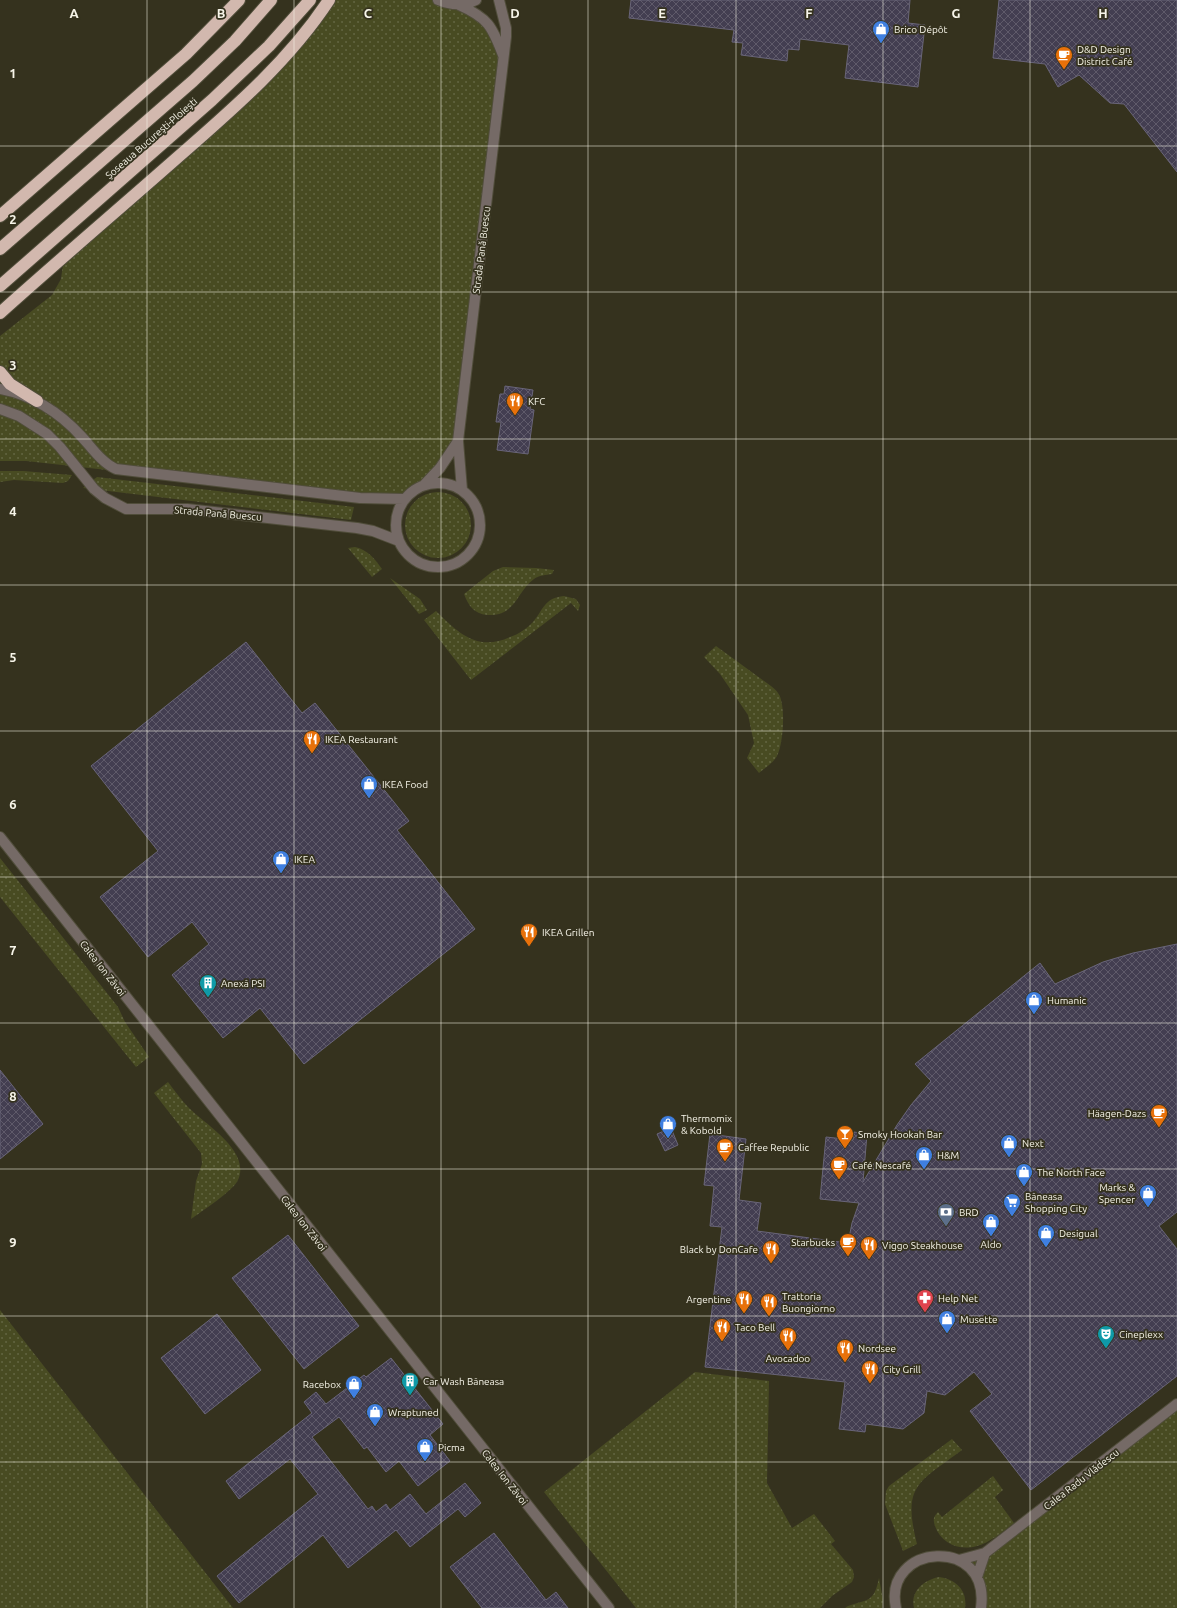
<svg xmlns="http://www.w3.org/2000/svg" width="1177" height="1608" font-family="Ubuntu,sans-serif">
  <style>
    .green { fill: url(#green-dots) }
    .building { fill: url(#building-cross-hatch); stroke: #696579 }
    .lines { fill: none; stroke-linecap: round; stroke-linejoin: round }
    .street-casing { stroke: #504d3a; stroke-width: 12 }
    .highway-casing { stroke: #504d3a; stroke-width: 14 }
    .street { stroke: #756a66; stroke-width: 10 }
    .highway { stroke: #d2b8ae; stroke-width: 12 }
    .grid { fill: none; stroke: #f7f5e9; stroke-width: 1; stroke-opacity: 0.55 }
    .labels { text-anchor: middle; stroke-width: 3.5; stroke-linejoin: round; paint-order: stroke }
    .poi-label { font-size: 10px; fill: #f7f5e9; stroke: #35321e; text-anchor: start }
    .street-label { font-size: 10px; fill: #f7f5e9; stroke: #35321e }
    .grid-label { font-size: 13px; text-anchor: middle; font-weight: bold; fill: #f7f5e9; stroke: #35321e; stroke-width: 3.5; stroke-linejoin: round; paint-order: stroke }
  </style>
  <defs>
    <pattern id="green-dots" width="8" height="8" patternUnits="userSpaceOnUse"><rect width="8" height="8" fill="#484b22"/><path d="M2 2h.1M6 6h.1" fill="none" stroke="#636642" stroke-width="1.8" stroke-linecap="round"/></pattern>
    <pattern id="building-cross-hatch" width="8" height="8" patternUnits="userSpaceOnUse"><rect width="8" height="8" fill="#433e51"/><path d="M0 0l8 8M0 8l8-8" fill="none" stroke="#5f5a6a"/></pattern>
  </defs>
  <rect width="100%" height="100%" fill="#35321e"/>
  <path class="green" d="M329 0H438L476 12 504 59 458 441 424 485 411 492 404 499 360 498 26 461H0V336L52 295 61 279 64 257 232 111Z
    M0 471H23L72 475 68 481 63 483 14 480 0 482Z
    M97 477 354 507 351 520 83 488Z
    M405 525a33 33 0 1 1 66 0a33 33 0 1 1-66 0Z
    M355 547C368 550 374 558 382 569L372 577 348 548Z
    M503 567 536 568 554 570 552 574C546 575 539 575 534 579 516 592 516 617 487 615 474 614 468 605 464 594L493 571Z
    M390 578 420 599 427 610 419 614Z
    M564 596 576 599 580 605 578 611 571 603 471 680 424 620 436 611C458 633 478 652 510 637 519 634 526 629 533 622 544 609 544 598 564 596Z
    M716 646 771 686C776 690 780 694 781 700 785 713 783 744 777 756 773 763 765 768 759 773L747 758 754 743 748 715 720 674 704 657Z
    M0 858 118 1007 125 1022 149 1057 136 1067 0 897Z
    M168 1082C175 1091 182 1101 189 1108 206 1125 251 1151 238 1180 234 1190 201 1212 191 1219L196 1181 202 1164 201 1153 154 1093Z
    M0 1310 233 1608H0Z
    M695 1372 769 1381 767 1483 792 1528 814 1514 835 1541 831 1544 853 1570 854 1577 852 1582 832 1596 820 1608H636L544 1492Z
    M1177 1404V1608H981L982 1600 966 1565 985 1553Z
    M952 1439 962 1450C918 1483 902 1485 917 1544L903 1551 885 1504 886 1491 889 1486Z
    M993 1476 1003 1490 995 1497 1014 1523C1003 1531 990 1543 977 1546 960 1551 941 1544 935 1526 933 1520 933 1517 938 1512L942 1517Z
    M939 1577C955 1579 968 1590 965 1608H914C910 1591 924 1580 939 1577Z
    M879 1578 883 1600 882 1608H845L848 1606C869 1599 874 1602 879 1578Z"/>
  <path class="building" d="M631 0H910L908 23 925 25 918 87 845 78 849 45 800 39 799 50 788 49 787 61 741 55 743 43 732 42 734 30 629 18Z
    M999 0H1177V172L1124 104 1110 103 1079 75 1058 87 1045 64 993 58Z
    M505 386 533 390 530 409 534 410 528 454 497 450 501 422H496L500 394H504Z
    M246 642 302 713 315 703 409 821 397 830 475 929 304 1064 260 1008 223 1038 172 975 209 944 192 922 148 957 100 897 158 851 91 766Z
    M1177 944V1212L1159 1226 1177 1249V1376L1031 1490 970 1411 992 1394 974 1372 945 1395 927 1391 924 1413 903 1429 866 1424 865 1432 839 1429 845 1382 705 1367 722 1227 710 1226 714 1186 704 1185 710 1134 746 1139 739 1200 761 1203 757 1231 848 1243 852 1223 859 1203 820 1199 826 1137 853 1140 854 1132 867 1134 863 1182 897 1125 911 1105 931 1081 915 1064 1040 963 1055 984 1103 962 1133 953Z
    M0 1070 43 1124 0 1159Z
    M671 1128 678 1145 665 1151 657 1134Z
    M288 1235 359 1326 304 1369 232 1278Z
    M217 1314 261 1370 205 1414 161 1358Z
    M391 1358 443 1424 430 1435 450 1461 418 1486 399 1461 386 1472 367 1447 364 1449 339 1417 312 1437 368 1509 372 1506 376 1512 386 1504 390 1510 410 1494 426 1514 465 1483 481 1503 465 1517 458 1509 410 1547 396 1530 348 1568 323 1535 239 1603 217 1576 318 1494 290 1459 239 1499 226 1481 312 1413 304 1402 316 1392 326 1404 364 1375 366 1377Z
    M494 1533 546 1600 556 1592 568 1608H482L450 1567Z"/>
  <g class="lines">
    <defs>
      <path id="street" d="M438 0C450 5 464 6 476 0
        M459 5C488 18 492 26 503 55
        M0 389C32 395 60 413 82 437 92 448 102 463 116 469L360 498 404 499
        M0 409 19 416 47 434 60 447 94 489 105 498 126 509H187L357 528 373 531 399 541
        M396 525a42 42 0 1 1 84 0a42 42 0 1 1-84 0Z
        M424 485 440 468 458 441
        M462 490 458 441 506 37V28L499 0
        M0 837 609 1608
        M959 1560 985 1553 1177 1404
        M977 1577 985 1553
        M896 1608C882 1543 991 1535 981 1608"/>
      <path id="highway" d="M0 216 186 54 239 0
        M0 249 193 81 235 41 271 0
        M0 286 212 100 269 46 310 0
        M0 313C59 260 119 209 178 157 233 109 289 61 329 0
        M0 372 10 384 37 401"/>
    </defs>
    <use href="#street" class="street-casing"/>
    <use href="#highway" class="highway-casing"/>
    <use href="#street" class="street"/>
    <use href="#highway" class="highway"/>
  </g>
  <path class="grid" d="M147 0V1608M294 0V1608M441 0V1608M588 0V1608M736 0V1608M883 0V1608M1030 0V1608M0 146H1177M0 292H1177M0 439H1177M0 585H1177M0 731H1177M0 877H1177M0 1023H1177M0 1169H1177M0 1316H1177M0 1462H1177"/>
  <defs>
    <symbol id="shop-pin" viewBox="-11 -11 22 30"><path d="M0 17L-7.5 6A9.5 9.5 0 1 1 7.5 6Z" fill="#3f7fe0" stroke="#35321e"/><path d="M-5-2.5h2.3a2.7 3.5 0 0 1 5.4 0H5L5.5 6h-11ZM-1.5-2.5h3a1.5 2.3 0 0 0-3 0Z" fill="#fff"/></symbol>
    <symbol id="cafe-pin" viewBox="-11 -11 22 30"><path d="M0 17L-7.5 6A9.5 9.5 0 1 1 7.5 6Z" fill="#e8710a" stroke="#35321e"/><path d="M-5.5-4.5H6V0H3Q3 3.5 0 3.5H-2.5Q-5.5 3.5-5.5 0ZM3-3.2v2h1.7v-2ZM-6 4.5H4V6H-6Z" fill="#fff"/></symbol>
    <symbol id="restaurant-pin" viewBox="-11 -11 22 30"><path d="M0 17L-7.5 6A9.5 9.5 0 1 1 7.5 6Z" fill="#e8710a" stroke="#35321e"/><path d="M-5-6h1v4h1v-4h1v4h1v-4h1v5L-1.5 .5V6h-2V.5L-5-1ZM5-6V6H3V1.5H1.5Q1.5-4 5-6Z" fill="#fff"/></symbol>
    <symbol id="building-pin" viewBox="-11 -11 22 30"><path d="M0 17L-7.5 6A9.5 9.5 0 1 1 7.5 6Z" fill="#0f9aa8" stroke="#35321e"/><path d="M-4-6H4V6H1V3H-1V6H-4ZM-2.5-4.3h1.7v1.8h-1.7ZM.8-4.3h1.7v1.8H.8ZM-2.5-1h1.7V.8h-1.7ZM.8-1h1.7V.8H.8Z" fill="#fff"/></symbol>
    <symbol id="bar-pin" viewBox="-11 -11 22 30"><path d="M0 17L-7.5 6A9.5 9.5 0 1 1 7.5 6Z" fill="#e8710a" stroke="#35321e"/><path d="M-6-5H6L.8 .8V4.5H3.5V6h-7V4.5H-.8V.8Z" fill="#fff"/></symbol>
    <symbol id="supermarket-pin" viewBox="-11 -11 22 30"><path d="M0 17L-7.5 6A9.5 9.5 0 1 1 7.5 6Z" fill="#3f7fe0" stroke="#35321e"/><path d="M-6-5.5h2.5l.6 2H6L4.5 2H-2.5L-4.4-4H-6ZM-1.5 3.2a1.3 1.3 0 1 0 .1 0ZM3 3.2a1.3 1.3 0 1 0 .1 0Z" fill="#fff"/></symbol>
    <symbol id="bank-pin" viewBox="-11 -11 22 30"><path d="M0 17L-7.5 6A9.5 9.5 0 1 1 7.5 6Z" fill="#5c6f8a" stroke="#35321e"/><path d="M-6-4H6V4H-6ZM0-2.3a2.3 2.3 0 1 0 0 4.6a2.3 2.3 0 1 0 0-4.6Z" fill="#fff"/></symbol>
    <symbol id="pharmacy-pin" viewBox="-11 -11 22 30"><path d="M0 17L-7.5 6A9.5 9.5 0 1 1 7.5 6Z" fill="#e0444e" stroke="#35321e"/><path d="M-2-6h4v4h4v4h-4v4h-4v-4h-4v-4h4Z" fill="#fff"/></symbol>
    <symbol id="theatre-pin" viewBox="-11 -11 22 30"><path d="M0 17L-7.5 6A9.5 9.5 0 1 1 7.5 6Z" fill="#0f9aa8" stroke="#35321e"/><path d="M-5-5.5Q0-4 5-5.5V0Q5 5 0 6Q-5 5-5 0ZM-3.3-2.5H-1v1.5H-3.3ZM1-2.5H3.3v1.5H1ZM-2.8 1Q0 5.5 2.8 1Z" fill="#fff"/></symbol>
  </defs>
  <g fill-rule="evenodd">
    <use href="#shop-pin" x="871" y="19" width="20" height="27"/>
    <use href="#cafe-pin" x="1054" y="45" width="20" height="27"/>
    <use href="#restaurant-pin" x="505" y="391" width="20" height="27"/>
    <use href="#restaurant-pin" x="302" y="729" width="20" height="27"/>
    <use href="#shop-pin" x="359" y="774" width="20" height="27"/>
    <use href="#shop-pin" x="271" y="849" width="20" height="27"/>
    <use href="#restaurant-pin" x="519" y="922" width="20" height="27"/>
    <use href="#building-pin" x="198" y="973" width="20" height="27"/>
    <use href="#shop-pin" x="1024" y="990" width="20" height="27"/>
    <use href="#cafe-pin" x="1149" y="1103" width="20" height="27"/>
    <use href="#shop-pin" x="658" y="1114" width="20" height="27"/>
    <use href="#bar-pin" x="835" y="1124" width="20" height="27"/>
    <use href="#shop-pin" x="999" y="1133" width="20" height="27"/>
    <use href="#cafe-pin" x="715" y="1137" width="20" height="27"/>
    <use href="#shop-pin" x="914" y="1145" width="20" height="27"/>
    <use href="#cafe-pin" x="829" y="1155" width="20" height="27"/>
    <use href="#shop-pin" x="1014" y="1162" width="20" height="27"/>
    <use href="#shop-pin" x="1138" y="1183" width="20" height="27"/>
    <use href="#supermarket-pin" x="1002" y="1192" width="20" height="27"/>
    <use href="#bank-pin" x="936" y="1202" width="20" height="27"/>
    <use href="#shop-pin" x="981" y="1212" width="20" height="27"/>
    <use href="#shop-pin" x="1036" y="1223" width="20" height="27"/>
    <use href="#cafe-pin" x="838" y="1232" width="20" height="27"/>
    <use href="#restaurant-pin" x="859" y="1235" width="20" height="27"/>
    <use href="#restaurant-pin" x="761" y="1239" width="20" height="27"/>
    <use href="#pharmacy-pin" x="915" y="1288" width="20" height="27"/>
    <use href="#restaurant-pin" x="734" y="1289" width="20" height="27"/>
    <use href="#restaurant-pin" x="759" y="1292" width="20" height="27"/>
    <use href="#shop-pin" x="937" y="1309" width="20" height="27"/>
    <use href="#restaurant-pin" x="712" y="1317" width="20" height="27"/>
    <use href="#theatre-pin" x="1096" y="1324" width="20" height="27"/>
    <use href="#restaurant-pin" x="778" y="1326" width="20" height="27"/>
    <use href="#restaurant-pin" x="835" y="1338" width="20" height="27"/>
    <use href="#restaurant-pin" x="860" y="1359" width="20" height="27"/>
    <use href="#building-pin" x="400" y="1371" width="20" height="27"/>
    <use href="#shop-pin" x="344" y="1374" width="20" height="27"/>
    <use href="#shop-pin" x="365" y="1402" width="20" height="27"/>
    <use href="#shop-pin" x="415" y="1437" width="20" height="27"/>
  </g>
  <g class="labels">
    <g class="poi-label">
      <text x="894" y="33">Brico Dépôt</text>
      <text x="1077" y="53">D&amp;D Design<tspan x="1077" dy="12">District Café</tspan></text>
      <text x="528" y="405">KFC</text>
      <text x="325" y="743">IKEA Restaurant</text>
      <text x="382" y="788">IKEA Food</text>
      <text x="294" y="863">IKEA</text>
      <text x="542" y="936">IKEA Grillen</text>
      <text x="221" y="987">Anexă PSI</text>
      <text x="1047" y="1004">Humanic</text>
      <text x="1146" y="1117" text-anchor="end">Häagen-Dazs</text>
      <text x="681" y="1122">Thermomix<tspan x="681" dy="12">&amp; Kobold</tspan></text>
      <text x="858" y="1138">Smoky Hookah Bar</text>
      <text x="1022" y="1147">Next</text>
      <text x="738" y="1151">Caffee Republic</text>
      <text x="937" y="1159">H&amp;M</text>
      <text x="852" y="1169">Café Nescafé</text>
      <text x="1037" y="1176">The North Face</text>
      <text x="1135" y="1191" text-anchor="end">Marks &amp;<tspan x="1135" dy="12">Spencer</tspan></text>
      <text x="1025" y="1200">Băneasa<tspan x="1025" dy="12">Shopping City</tspan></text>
      <text x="959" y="1216">BRD</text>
      <text x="1059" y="1237">Desigual</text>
      <text x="835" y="1246" text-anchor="end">Starbucks</text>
      <text x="991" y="1248" text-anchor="middle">Aldo</text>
      <text x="882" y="1249">Viggo Steakhouse</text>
      <text x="758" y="1253" text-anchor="end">Black by DonCafe</text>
      <text x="782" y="1300">Trattoria<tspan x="782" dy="12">Buongiorno</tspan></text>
      <text x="938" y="1302">Help Net</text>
      <text x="731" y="1303" text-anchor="end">Argentine</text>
      <text x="960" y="1323">Musette</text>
      <text x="735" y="1331">Taco Bell</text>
      <text x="1119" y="1338">Cineplexx</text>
      <text x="858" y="1352">Nordsee</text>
      <text x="788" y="1362" text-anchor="middle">Avocadoo</text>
      <text x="883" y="1373">City Grill</text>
      <text x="423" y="1385">Car Wash Băneasa</text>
      <text x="341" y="1388" text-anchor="end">Racebox</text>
      <text x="388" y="1416">Wraptuned</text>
      <text x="438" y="1451">Picma</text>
    </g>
    <g class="street-label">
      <text transform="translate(151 138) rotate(-41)" y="4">Șoseaua București-Ploiești</text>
      <text transform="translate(481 250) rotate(-83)" y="4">Strada Pană Buescu</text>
      <text transform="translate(218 513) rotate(5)" y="4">Strada Pană Buescu</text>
      <text transform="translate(103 968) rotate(52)" y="4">Calea Ion Zăvoi</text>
      <text transform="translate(304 1223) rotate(52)" y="4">Calea Ion Zăvoi</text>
      <text transform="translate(505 1477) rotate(52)" y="4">Calea Ion Zăvoi</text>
      <text transform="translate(1081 1479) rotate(-38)" y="4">Calea Radu Vlădescu</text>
    </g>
  </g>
  <g class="grid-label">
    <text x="74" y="18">A</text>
    <text x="221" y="18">B</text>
    <text x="368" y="18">C</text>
    <text x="515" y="18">D</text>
    <text x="662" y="18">E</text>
    <text x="809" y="18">F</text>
    <text x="956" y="18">G</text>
    <text x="1103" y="18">H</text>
    <text x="13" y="78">1</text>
    <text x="13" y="224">2</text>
    <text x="13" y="370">3</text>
    <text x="13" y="516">4</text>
    <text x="13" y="662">5</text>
    <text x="13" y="809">6</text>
    <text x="13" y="955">7</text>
    <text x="13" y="1101">8</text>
    <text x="13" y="1247">9</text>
  </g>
</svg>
